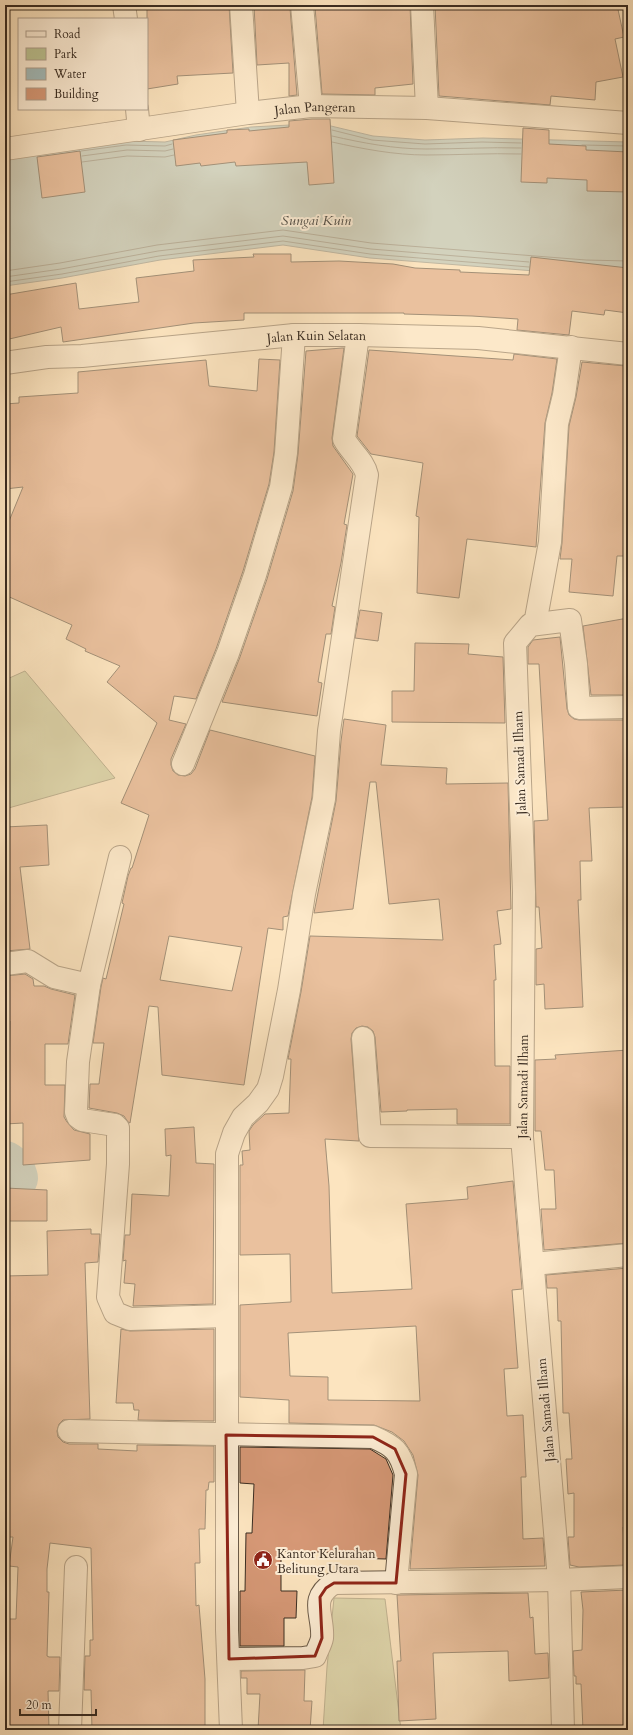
<svg xmlns="http://www.w3.org/2000/svg" width="633" height="1735" font-family="Cardo,serif">
  <style>
    .green { fill: #bdc594; stroke: #7b785a }
    .water { fill: #a3bcbb; stroke: #79827d }
    .lines { fill: none; stroke-linecap: round; stroke-linejoin: round }
    .shore { stroke: #6e746e; stroke-width: 1 }
    .river { stroke: #a3bcbb; stroke-width: 46 }
    .building { fill: #d69876; stroke: #392c21; fill-rule: evenodd }
    .minor-casing { stroke: #6a5a48; stroke-width: 24 }
    .tertiary-casing { stroke: #6a5a48; stroke-width: 24 }
    .minor { stroke: #fdedd5; stroke-width: 22 }
    .tertiary { stroke: #fdedd5; stroke-width: 22 }
    .marked { fill: none; stroke: #8f2418; stroke-width: 3; stroke-linejoin: round }
    .labels { text-anchor: middle; stroke-width: 4; stroke-linejoin: round; paint-order: stroke }
    .street-label { font-size: 13px; fill: #392c21; stroke: #fdedd5 }
    .poi-label { font-size: 13px; fill: #392c21; stroke: #fdedd5; text-anchor: start }
    .water-label { font-size: 14px; font-style: italic; fill: #545048; stroke: #fdedd5 }
  </style>
  <rect width="100%" height="100%" fill="#fce4bf"/>
  <filter id="stains"><feTurbulence type="fractalNoise" baseFrequency=".005" numOctaves="4"/><feColorMatrix values="0 0 0 0 .2 0 0 0 0 .09 0 0 0 0 .02 0 0 0 .5 -.17"/></filter>
  <radialGradient id="worn" r=".72"><stop offset=".6" stop-color="#630" stop-opacity="0"/><stop offset="1" stop-color="#630" stop-opacity=".3"/></radialGradient>
  <path class="green" d="M25 671 115 778 5 809V680Z
    M334 1598 385 1599 401 1730H323L327 1667Z"/>
  <path class="water" d="M290 125 331 126 373 136 425 140 483 138 628 142V276L585 275 370 258 283 245 160 260 62 278 5 286V157L126 141 165 142 196 135 251 127Z"/>
  <g class="lines">
    <path class="shore" d="M332 130 372 140 425 144 482 142 521 143
      M332 136C363 143 394 149 426 149 458 149 489 147 521 148
      M332 142C363 149 395 155 426 155 458 155 489 153 521 154
      M582 145 628 146
      M81 151 126 145 165 146 172 144
      M82 156 127 150 165 151 173 149
      M82 162 127 156 165 157 174 155
      M5 271 60 263 157 245 283 230 371 243 586 260 628 261
      M5 277 61 269 158 251 283 236 371 249 529 262
      M5 282 62 274 159 256 283 241 370 254 529 267"/>
    <path class="river" d="M5 1164 12 1169 15 1178"/>
  </g>
  <path class="building" d="M147 5H229L233 73 177 76 178 84 147 89Z
    M254 5H280L281 9 290 8 297 95 289 96V63L257 65Z
    M342 5H410L413 84 375 88V95L322 94 315 7Z
    M435 5H617L624 37 615 39 623 77 596 82 595 100 551 96 550 105 439 96Z
    M312 119H330L334 183 309 185 307 162 236 166 235 162 201 166 200 163 176 166 173 140 227 133V130L249 129V131L289 127V121Z
    M523 128 549 130V144L586 146V150L628 152V192L587 191V180L547 178V183L521 182Z
    M80 151 85 192 42 198 37 157Z
    M253 254H291V262L339 261 393 264 415 268 460 270V272L529 275 531 257 628 268V313L605 310 604 315 572 311 569 335 517 330 518 319 472 316 404 314V313H244V320L194 323 63 342 61 327 5 340V295L76 283 79 309 139 302 136 278 194 271 193 260 254 257Z
    M342 348H344L332 438 333 446 353 474 344 524 347 525 341 563 332 606 335 607 331 634H326L318 682 322 683 317 716 222 702 240 657 267 579 293 491 298 454 306 351Z
    M369 350 513 360 514 354 557 359 552 393 545 423 536 547 467 539 459 598 417 593 419 517 416 516 423 463 371 454 357 436Z
    M259 359 280 360 274 452 269 484 243 571 216 649 196 699 174 696 169 720 186 724 171 759V765L173 771 178 775 185 776 191 774 195 769 210 730 315 756 312 797 288 916 283 917V930L268 928 244 1085 162 1075 158 1007 149 1006 130 1123 128 1122 124 1116 117 1113 89 1108 90 1084H99L104 1043H93L101 987 103 978 106 979 124 904 122 903 128 876 131 868H132L149 815 121 803 157 723 107 682 120 666 85 651 86 649 66 639 72 625 5 595V531L23 487 5 489V404L19 403V397L78 393V372L206 360 209 386 257 391ZM169 936 242 947 232 991 160 980Z
    M582 362 626 366 624 390H628V556H617L613 596 569 592 572 559H560L562 543 569 426 576 397Z
    M360 610 382 613 378 641 355 638Z
    M628 618V695H591L583 626Z
    M560 637 567 709 569 715 574 719 579 720H628V807L589 808 592 861H580L581 900H578L583 1007 545 1009 544 984 536 985V949L542 948 539 907H536L534 821 548 820 539 664H528V647L533 640Z
    M415 643 469 644 468 654 503 657 505 723 392 722V691H414Z
    M344 719 386 725 381 765 447 768 446 784 508 783 511 909 497 911 501 944 494 945 496 980H494L495 1066H510V1124H457V1109L407 1110V1111L381 1112 375 1037 373 1031 368 1027 362 1026 356 1028 352 1033 351 1039 359 1141 325 1139 329 1186 332 1293 412 1289 406 1204 468 1199 467 1187 513 1181 522 1289 512 1290 518 1368 504 1369 507 1416 523 1415 526 1477H521L523 1539 543 1538 545 1566 410 1569 418 1475 413 1455 404 1441 392 1432 374 1425 289 1423V1400L240 1397V1305L291 1302 290 1254 240 1255V1165H243L242 1151 250 1150 249 1131 253 1125 265 1114 289 1113 291 1059H288L301 992 310 936 443 940 439 899 389 904 376 782H370L353 909 314 913 336 801 341 741ZM416 1326 420 1401 328 1400V1377L290 1376 288 1333Z
    M47 825 49 865 20 867 30 949 5 951V827Z
    M25 974 33 979 34 986H44L51 989 75 995 68 1044H45V1085H65L64 1117 67 1122 74 1130 90 1134V1160L23 1165V1123L5 1124V1097H9L10 1021H5V976Z
    M628 1050V1243L544 1250 541 1209H556L554 1170H545L541 1131H535V1060L556 1059 555 1055Z
    M194 1127 196 1163 214 1164 213 1304 133 1306 135 1284 124 1283 126 1260 123 1261 125 1235H130L132 1194 169 1196 171 1155 166 1156 165 1129Z
    M5 1188 47 1190V1221H5Z
    M91 1229V1234H100L98 1262 85 1263 90 1419 63 1420 59 1424 57 1431 58 1437 63 1442 69 1444H98V1449L137 1451V1445L214 1446V1482H209L208 1490H206L205 1529H199L200 1563H195L196 1606 199 1605 205 1679V1730H92L91 1690H84L85 1656H90V1640H93L91 1548 50 1543 47 1569V1592H49L47 1656 49 1657H60L59 1691H48L49 1729 5 1730V1619H16L18 1567 9 1566 13 1537H5V1276L48 1275 47 1231Z
    M628 1268V1410L626 1411 628 1434V1527H623L625 1565 579 1567 570 1565 568 1537H574V1493L568 1494 566 1459H572L569 1413H563L561 1321H558L557 1288H547L546 1275Z
    M121 1329 130 1331 214 1329V1421L138 1420 139 1410H134L133 1403H116Z
    M240 1447 370 1449 386 1459 393 1475 386 1559 351 1558V1553L281 1551V1591H297L296 1618H284V1646H240V1591H245L246 1533H252L254 1484 240 1483Z
    M628 1590V1730H583L581 1684H576V1676H574L573 1651 582 1650 583 1610 581 1592Z
    M528 1593 530 1618 533 1617 535 1654 548 1653 549 1678 509 1681 508 1651 433 1653 436 1719 399 1721 397 1661H401L397 1595Z
    M305 1670 304 1701H312L310 1730H258L260 1694H247V1678H241V1671Z"/>
  <g class="lines">
    <defs>
      <g id="minor">
        <path d="M124 5 126 19"/>
        <path d="M241 5 248 113"/>
        <path d="M302 5 311 106"/>
        <path d="M422 5 427 108"/>
        <path d="M137 109 139 130"/>
        <path d="M535 624 550 542 557 424 564 395 571 347"/>
        <path d="M183 764 228 653 255 575 281 487 286 453 294 335"/>
        <path d="M120 857 89 985 78 1062 76 1112 78 1117 82 1120 115 1125 118 1128V1164L108 1297 115 1313 130 1319 226 1316"/>
        <path d="M5 964 28 961 54 977 89 985"/>
        <path d="M363 1038 370 1136 522 1137"/>
        <path d="M533 1264 628 1255"/>
        <path d="M69 1431 373 1437C394 1446 400 1451 406 1474L396 1583"/>
        <path d="M229 1659 303 1658 315 1656C317 1650 321 1644 322 1638 324 1615 308 1599 334 1583L559 1580 628 1577"/>
        <path d="M70 1730 76 1567"/>
        <path d="M231 1730 227 1630V1154L234 1133 243 1117 258 1103 268 1089 272 1076 289 990 304 894 324 799 329 731 367 475C364 461 351 452 344 439L358 335"/>
        <path id="s1" d="M563 1730 559 1580 522 1137 524 892 515 643 530 625 570 620 576 664 579 708 628 707"/>
      </g>
      <g id="tertiary">
        <path id="s2" d="M5 149 248 113 311 106 427 108 628 123"/>
        <path id="s3" d="M5 363 47 357 82 356 294 335H358L478 338 628 354"/>
      </g>
    </defs>
    <use href="#minor" class="minor-casing"/>
    <use href="#tertiary" class="tertiary-casing"/>
    <use href="#minor" class="minor"/>
    <use href="#tertiary" class="tertiary"/>
  </g>
  <path d="M0 0H633V1735H0ZM226 1435 373 1437 395 1449 406 1474 396 1583H334L326 1588 320 1597 322 1638 315 1656 229 1659Z" fill="#fce4bf" fill-opacity=".55" fill-rule="evenodd"/>
  <path class="marked" d="M226 1435 373 1437 395 1449 406 1474 396 1583H334L326 1588 320 1597 322 1638 315 1656 229 1659Z"/>
  <defs>
    <symbol id="civic-disc" viewBox="-11 -11 22 22"><circle r="9.5" fill="#8f2418" stroke="#fdedd5"/><path d="M-.6-6.5H3V-4.5H.6V-3L4-1V1h2V6H-6V1h2V-1L-.6-3ZM-1.2 2.5V6h2.4V2.5Z" fill="#fff"/></symbol>
  </defs>
  <g fill-rule="evenodd">
    <use href="#civic-disc" x="252" y="1549" width="22" height="22"/>
  </g>
  <g class="labels">
    <g class="street-label">
      <text dy="5" stroke="none"><textPath href="#s2" startOffset="313">Jalan Pangeran</textPath></text>
      <text dy="5" stroke="none"><textPath href="#s3" startOffset="313">Jalan Kuin Selatan</textPath></text>
      <text transform="translate(519 763) rotate(-92)" y="5">Jalan Samadi Ilham</text>
      <text dy="5" stroke="none"><textPath href="#s1" startOffset="645">Jalan Samadi Ilham</textPath></text>
      <text transform="translate(545 1410) rotate(-95)" y="5">Jalan Samadi Ilham</text>
    </g>
    <g class="poi-label">
      <text x="277" y="1558">Kantor Kelurahan<tspan x="277" dy="15">Belitung Utara</tspan></text>
    </g>
    <g class="water-label">
      <text x="316" y="225">Sungai Kuin</text>
    </g>
  </g>
  <rect width="633" height="1735" fill="none" stroke="#fce4bf" stroke-width="20"/>
  <rect x="6" y="6" width="621" height="1723" fill="none" stroke="#392c21" stroke-width="2"/>
  <rect x="10" y="10" width="613" height="1715" fill="none" stroke="#392c21"/>
  <rect x="18" y="18" width="130" height="92" fill="#fdedd5" stroke="#afa08d"/>
  <rect x="26" y="31" width="20" height="6" fill="#fdedd5" stroke="#afa08d"/>
  <text x="54" y="38" font-size="12" fill="#392c21">Road</text>
  <rect x="26" y="48" width="20" height="12" fill="#bdc594" stroke="#afa08d"/>
  <text x="54" y="58" font-size="12" fill="#392c21">Park</text>
  <rect x="26" y="68" width="20" height="12" fill="#a3bcbb" stroke="#afa08d"/>
  <text x="54" y="78" font-size="12" fill="#392c21">Water</text>
  <rect x="26" y="88" width="20" height="12" fill="#d69876" stroke="#afa08d"/>
  <text x="54" y="98" font-size="12" fill="#392c21">Building</text>
  <path d="M20 1709v6h76v-6" fill="none" stroke="#392c21" stroke-width="2"/>
  <text x="26" y="1709" font-size="12" fill="#392c21" stroke="#fdedd5" stroke-width="3" paint-order="stroke">20 m</text>
  <rect width="100%" height="100%" filter="url(#stains)"/>
  <rect width="100%" height="100%" fill="url(#worn)"/>
</svg>
